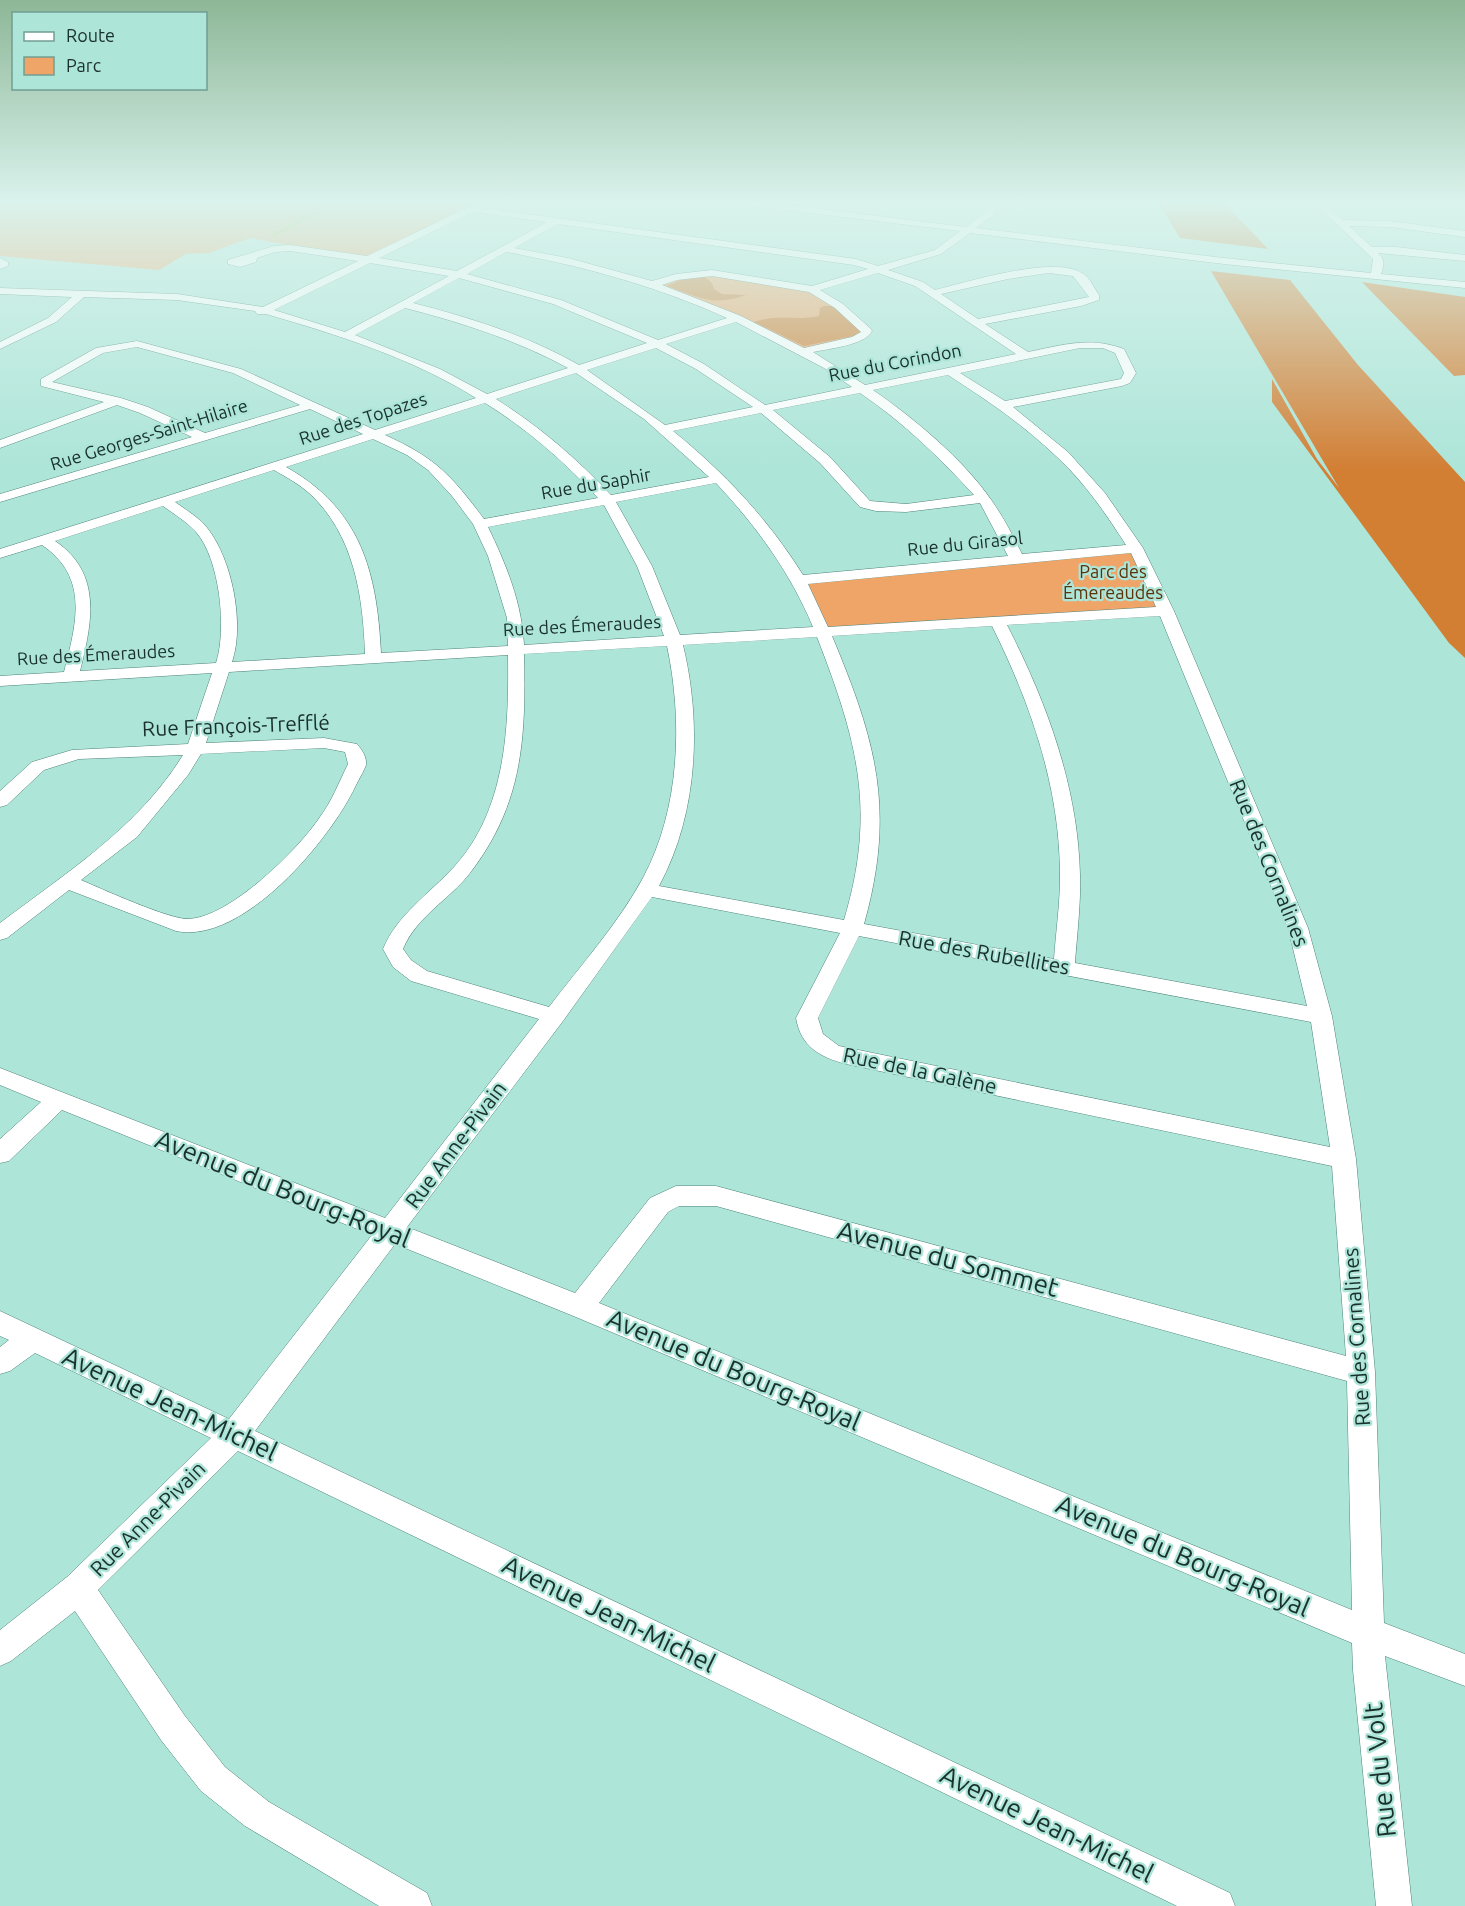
<svg xmlns="http://www.w3.org/2000/svg" width="1465" height="1906" font-family="Ubuntu,sans-serif">
  <style>
    .green { fill: #efa468 }
    .forest { fill: #d27f34 }
    .lines { fill: none; stroke-linecap: round; stroke-linejoin: round }
    .stream { stroke: #a4bc1d; stroke-width: 2 }
    .minor-casing { stroke: #4e8478; stroke-width: 1 }
    .minor { fill: #fff; fill-rule: evenodd }
    .labels { text-anchor: middle; stroke-width: 4.5; stroke-linejoin: round; paint-order: stroke }
    .far-street-label { font-size: 18px; fill: #19302b; stroke: #ade5d8 }
    .far-park-label { font-size: 18px; fill: #5d3209; stroke: #ade5d8 }
    .street-label { font-size: 21px; fill: #19302b; stroke: #ade5d8 }
    .near-street-label { font-size: 26px; fill: #19302b; stroke: #ade5d8 }
  </style>
  <rect width="100%" height="100%" fill="#ade5d8"/>
  <path class="green" d="M0 202H487L368 260 250 238 209 253 186 254 159 270 0 256Z
    M698 273 812 289 866 334 804 351 652 285Z
    M1136 548 1166 611 823 631 799 580Z"/>
  <path class="forest" d="M1158 202H1223L1268 249 1180 238Z
    M1211 271 1290 280 1358 365 1465 482V658L1449 643 1272 402V379L1317 459 1339 488Z
    M703 275 712 283 714 289 722 294 746 295C713 307 698 297 667 286L687 277Z
    M1362 282 1465 297V375L1454 376Z
    M824 306H833L864 331 863 334 804 346 754 322C775 314 797 321 819 316L820 308Z"/>
  <g class="lines">
    <path class="stream" d="M274 235 334 202"/>
    <defs>
      <path id="minor" d="M479 202H490L482 208 856 259 878 266 935 250 960 231 743 205 739 202H765L966 227 985 212 990 205 988 202H996L998 205 992 216 976 228 1224 258 1371 273 1373 259 1314 202H1323L1343 220 1390 221 1465 231V237L1390 227 1349 226 1372 247H1396L1465 255V261L1378 253C1385 259 1384 265 1381 274L1465 282V288L1224 264 970 233 941 254 888 270 923 282 935 290C968 282 1053 255 1082 273 1090 277 1094 288 1099 295V300L1081 306 985 324 1028 352C1062 345 1090 336 1124 349L1136 373 1130 383 1122 386 1013 407 1068 452 1105 493 1143 548 1174 611 1308 928 1332 1016 1356 1159 1375 1372 1384 1623 1465 1654V1686L1385 1656 1412 1906H1376L1353 1670 1352 1643 571 1315 395 1244 255 1431 1230 1893 1235 1906H1177L238 1451 98 1590 185 1716 225 1767 269 1802 427 1893 432 1906H379L245 1826 201 1791 161 1740 75 1611 11 1661 0 1666V1630L67 1577 211 1438 35 1353 10 1371 0 1374V1347L9 1340 0 1336V1311L229 1419 372 1235 62 1110 9 1161 0 1163V1139L41 1102 0 1085V1068L385 1218 539 1019 411 981 393 967 383 949C397 915 429 894 454 867 506 810 509 728 508 655L229 672 206 743 324 738 357 744C362 750 367 757 366 765 364 771 359 779 356 785 331 839 243 945 176 931L69 890 7 938 0 940V923C66 873 139 827 183 755L79 759 44 770 7 805 0 807V791L32 762 72 750 188 744 212 673 0 686V676L64 672C76 624 90 578 42 545L0 558V549L363 434 310 409 0 502V494L192 437 140 413 117 405 0 448V440L104 402 41 386V379L96 348 137 341 241 369 375 430 476 398C412 358 338 335 266 314H257L255 311 177 300 84 297 56 322 0 349V342L48 318 72 297 0 294V288L177 294 263 307 358 261 290 251 275 252 257 258 256 262 240 267 228 264V260L274 246 290 245 367 256ZM473 212 547 222 457 271 379 258ZM558 224 854 265 868 269 812 286 712 270 676 274 652 281 568 258 514 248ZM506 252C583 266 656 286 727 318L658 340 561 300 467 274ZM370 263 449 276 345 332 274 310ZM878 273 915 286 1016 354 865 385 813 352C827 349 866 345 872 331L871 329 843 304 820 290ZM1049 273 1073 276 1089 297 978 319 941 294 1008 279ZM712 276 809 292 835 308 861 332 852 337 804 348 741 316 662 285 677 280ZM459 278 553 304 647 343 579 365C526 335 471 318 413 303ZM405 308C463 323 516 340 568 368L487 394 440 369 355 335ZM736 322 824 368 852 387 765 405 704 364 666 344ZM137 347 233 373 300 405 205 433 148 407 121 398 52 382 103 353ZM656 348 696 369 753 407 665 425 587 370ZM1080 348H1103L1115 353 1124 373 1121 379 1005 401 960 373ZM576 373 644 419 709 477 611 495C576 458 539 426 496 399ZM948 375C987 400 1025 426 1058 458 1085 483 1106 514 1126 545L1022 554C1013 536 1004 518 992 501 963 459 915 419 873 390ZM860 393C903 422 939 457 974 495L906 504 870 501 830 457 773 410ZM485 403C527 429 564 461 598 498L484 519C451 475 436 458 385 435ZM761 413 820 463 860 507 876 511 906 512 980 503 1008 556 803 575C768 519 724 472 673 431ZM373 439 407 455 428 470 452 496 473 524 488 556 507 618 508 646 381 653C377 572 361 509 286 467ZM274 470C286 477 299 484 309 493 354 534 363 596 365 654L232 662C245 624 232 560 208 529 200 518 186 510 175 502ZM716 483C757 527 790 572 813 627L680 635 652 566 616 502ZM604 505 637 566 664 636 524 645C522 603 506 564 488 527ZM163 506C174 514 187 522 196 532 220 559 227 630 216 663L80 671C92 623 103 573 55 541ZM1131 553 1156 607 828 627 808 584ZM1160 616 1288 928 1307 1006 1075 963C1077 934 1081 904 1080 875 1078 787 1047 703 1007 625ZM992 626C1031 704 1060 788 1060 876 1060 904 1056 931 1054 959L864 924C896 810 876 741 832 636ZM817 637C857 740 877 810 844 920L659 886C698 814 702 723 683 645ZM667 646C683 721 680 809 643 878 618 924 581 965 549 1007L427 971 411 960 403 949C416 917 450 899 470 873 523 804 526 738 524 654ZM324 748 345 752 348 764C339 782 332 801 320 817 298 850 230 917 189 919 170 920 102 889 81 880L137 837 188 775 201 754ZM652 897 840 933 796 1018C801 1047 820 1057 846 1064L1332 1166 1346 1356 716 1186H676L650 1198 575 1293 407 1227 563 1021ZM859 936 1311 1022 1330 1147 839 1046 823 1034 818 1018ZM679 1206H716L1347 1381 1352 1610 599 1303 668 1212Z
        M0 258 8 262V266L0 269Z"/>
    </defs>
    <use href="#minor" class="minor-casing"/>
    <use href="#minor" class="minor"/>
  </g>
  <linearGradient id="sky" x2="0" y2="1"><stop stop-color="#8db797"/><stop offset="0.43" stop-color="#daf3ed"/><stop offset="1" stop-color="#daf3ed" stop-opacity="0"/></linearGradient>
  <rect width="1465" height="469" fill="url(#sky)"/>
  <g class="labels">
    <g class="far-street-label">
      <text transform="translate(895 363) rotate(-11)" y="6">Rue du Corindon</text>
      <text transform="translate(363 419) rotate(-18)" y="6">Rue des Topazes</text>
      <text transform="translate(149 435) rotate(-17)" y="6">Rue Georges-Saint-Hilaire</text>
      <text transform="translate(596 484) rotate(-10)" y="6">Rue du Saphir</text>
      <text transform="translate(965 544) rotate(-6)" y="6">Rue du Girasol</text>
      <text transform="translate(582 626) rotate(-3)" y="6">Rue des Émeraudes</text>
      <text transform="translate(96 655) rotate(-3)" y="6">Rue des Émeraudes</text>
    </g>
    <g class="far-park-label">
      <text x="1113" y="578">Parc des<tspan x="1113" dy="21">Émereaudes</tspan></text>
    </g>
    <g class="street-label">
      <text transform="translate(236 726) rotate(-2)" y="7">Rue François-Trefflé</text>
      <text transform="translate(1269 863) rotate(68)" y="7">Rue des Cornalines</text>
      <text transform="translate(984 953) rotate(10)" y="7">Rue des Rubellites</text>
      <text transform="translate(920 1071) rotate(12)" y="7">Rue de la Galène</text>
      <text transform="translate(456 1145) rotate(-53)" y="7">Rue Anne-Pivain</text>
      <text transform="translate(1357 1337) rotate(-94)" y="7">Rue des Cornalines</text>
      <text transform="translate(148 1519) rotate(-45)" y="7">Rue Anne-Pivain</text>
    </g>
    <g class="near-street-label">
      <text transform="translate(283 1189) rotate(22)" y="9">Avenue du Bourg-Royal</text>
      <text transform="translate(948 1259) rotate(15)" y="9">Avenue du Sommet</text>
      <text transform="translate(734 1370) rotate(23)" y="9">Avenue du Bourg-Royal</text>
      <text transform="translate(170 1404) rotate(25)" y="9">Avenue Jean-Michel</text>
      <text transform="translate(1183 1556) rotate(23)" y="9">Avenue du Bourg-Royal</text>
      <text transform="translate(609 1614) rotate(26)" y="9">Avenue Jean-Michel</text>
      <text transform="translate(1380 1770) rotate(-96)" y="9">Rue du Volt</text>
      <text transform="translate(1047 1824) rotate(26)" y="9">Avenue Jean-Michel</text>
    </g>
  </g>
  <rect x="12" y="12" width="195" height="78" fill="#ade5d8" stroke="#729d93" stroke-width="1.5"/>
  <rect x="24" y="32" width="30" height="9" fill="#ffffff" stroke="#729d93" stroke-width="1.5"/>
  <text x="66" y="42" font-size="18" fill="#19302b">Route</text>
  <rect x="24" y="57" width="30" height="18" fill="#efa468" stroke="#729d93" stroke-width="1.5"/>
  <text x="66" y="72" font-size="18" fill="#19302b">Parc</text>
</svg>
